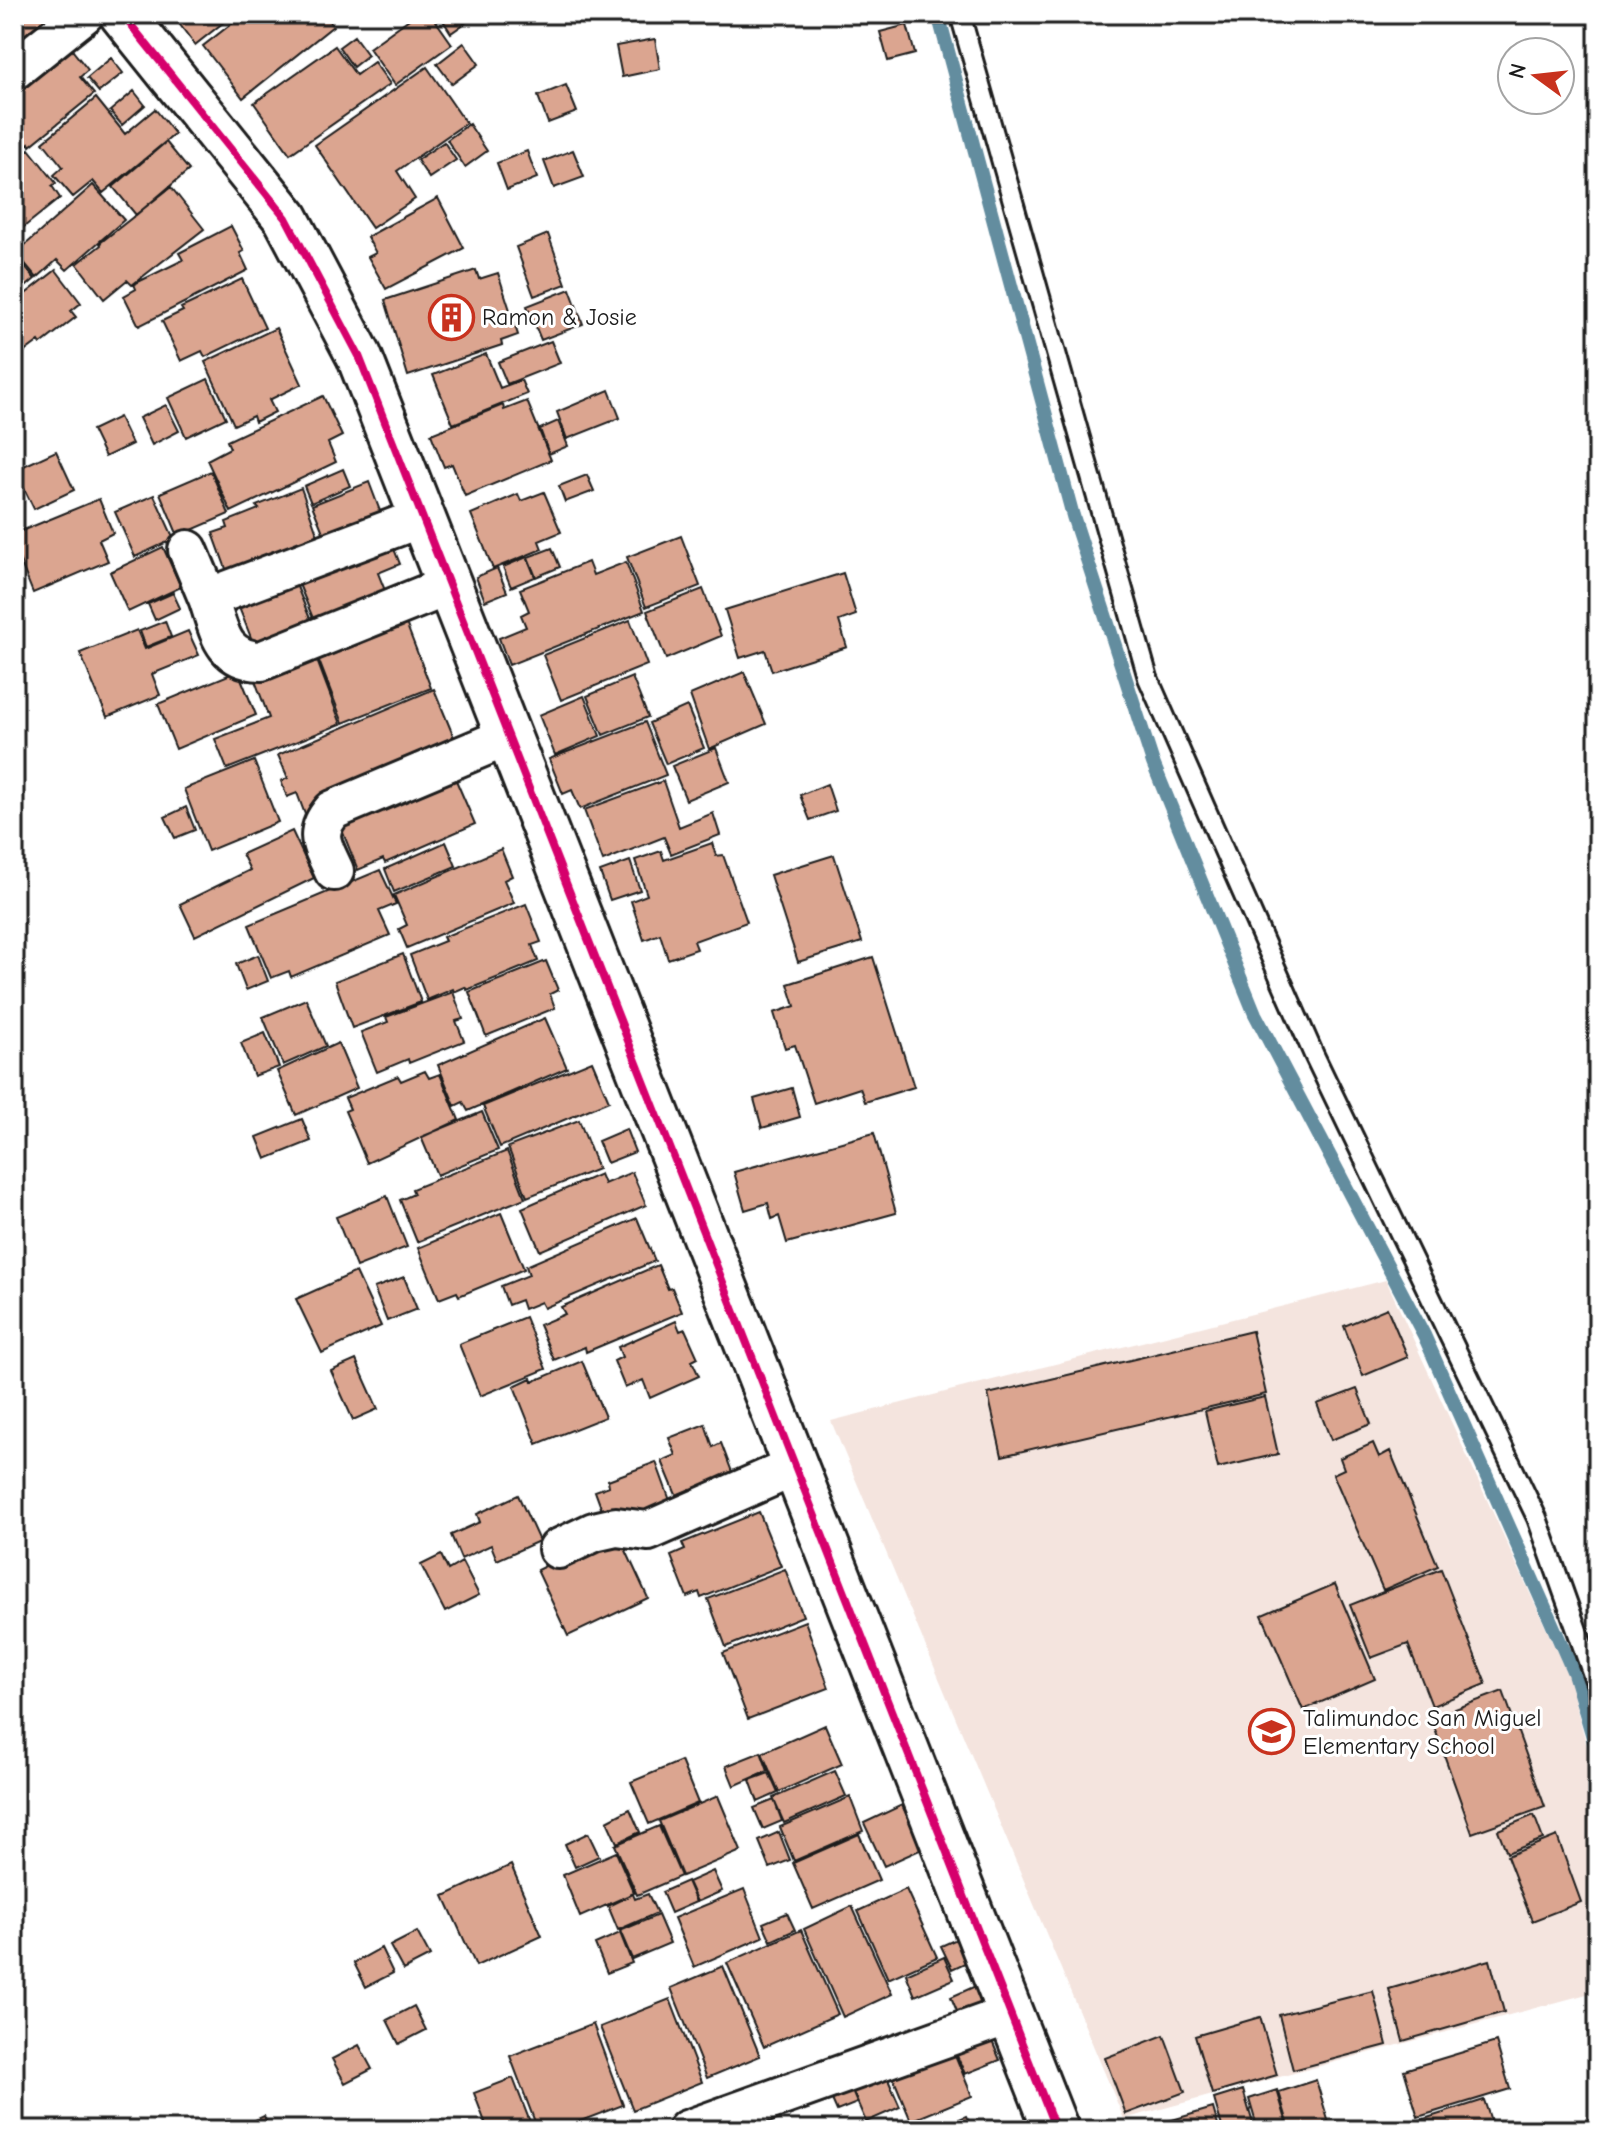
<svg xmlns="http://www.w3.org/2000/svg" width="1612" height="2144" font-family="'Comic Neue',sans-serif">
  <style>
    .built { fill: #f4e4de }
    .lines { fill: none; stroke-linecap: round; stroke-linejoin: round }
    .stream { stroke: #648d9f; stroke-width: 14 }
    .building { fill: #dba590; stroke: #1c1c1c; stroke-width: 2 }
    .lane-casing { stroke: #1c1c1c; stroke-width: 24 }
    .street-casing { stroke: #1c1c1c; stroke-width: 44 }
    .secondary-casing { stroke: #1c1c1c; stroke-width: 50 }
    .lane { stroke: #fff; stroke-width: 18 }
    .street { stroke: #fff; stroke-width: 38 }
    .secondary { stroke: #fff; stroke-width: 44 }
    .cycleway-casing { stroke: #fff; stroke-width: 13 }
    .cycleway { stroke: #d6006c; stroke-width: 8 }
    .labels { text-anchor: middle; stroke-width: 6; stroke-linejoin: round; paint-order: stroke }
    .poi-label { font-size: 24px; fill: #1c1c1c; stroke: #fff; text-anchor: start }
  </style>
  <rect width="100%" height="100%" fill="#fff"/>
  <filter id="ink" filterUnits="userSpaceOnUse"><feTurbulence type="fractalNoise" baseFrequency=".0125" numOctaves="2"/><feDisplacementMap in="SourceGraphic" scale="16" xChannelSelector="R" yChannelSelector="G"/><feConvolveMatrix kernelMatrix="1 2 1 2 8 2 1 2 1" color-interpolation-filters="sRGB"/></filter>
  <g filter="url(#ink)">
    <path class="built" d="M1386 1280 1568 1676 1598 1788V1991L1124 2119 831 1421Z"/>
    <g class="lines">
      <path class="stream" d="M938 14 1073 516 1153 763 1255 1014 1424 1335 1574 1673 1598 1754"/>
    </g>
    <path class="building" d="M14 14H72L14 65Z
      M172 14H234L195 45Z
      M244 14H324L333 26 243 98 203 46Z
      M416 14H431L452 44 395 85 369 48Z
      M439 14H478L451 33Z
      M907 25 915 54 888 61 880 32Z
      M61 36 88 70 80 77 94 94 30 146 29 143 14 155V74Z
      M354 36 368 55 353 67 339 47Z
      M655 39 660 69 622 77 616 46Z
      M464 43 479 64 452 84 437 64Z
      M335 46 356 75 374 62 390 84 290 154 254 103Z
      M111 58 123 73 99 92 87 78Z
      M427 67 466 123 397 171 415 199 372 228 315 145Z
      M566 85 577 112 548 123 538 96Z
      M134 91 145 105 122 125 110 111Z
      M96 98 125 134 155 109 175 134 103 193 93 181 73 197 54 175 63 167 43 142Z
      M469 124 487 151 465 167 447 140Z
      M166 142 189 170 136 215 113 187Z
      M444 142 456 160 429 178 417 160Z
      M29 149 56 183 52 186 60 198 14 235V161Z
      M573 150 584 177 554 188 544 161Z
      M527 151 537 178 507 190 497 163Z
      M93 185 124 220 67 270 57 260 37 278 16 253Z
      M171 187 204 229 132 285 127 280 104 299 77 264 101 245 100 243Z
      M438 198 464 248 386 289 368 257 376 253 367 237Z
      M231 226 244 251 240 253 248 270 139 326 124 296 136 289 134 284 183 260 179 253Z
      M548 234 566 284 534 296 516 247Z
      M14 254 35 279 14 297Z
      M56 270 81 303 71 311 76 317 41 344 39 341 16 358 14 318 19 313 14 303Z
      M476 270 479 279 498 273 518 335 501 341 502 345 408 376 385 300Z
      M242 279 265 328 205 357 202 351 181 361 162 321 183 311 181 308Z
      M570 289 583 324 541 340 527 306Z
      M276 328 302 384 269 400 275 412 255 422 253 416 234 425 205 362Z
      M551 341 560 363 507 384 498 362Z
      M486 354 500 388 521 380 527 394 453 424 433 375Z
      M208 379 226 418 186 437 168 398Z
      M609 390 620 418 567 439 557 412Z
      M323 396 342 436 328 443 336 462 231 512 207 460 230 448 227 441Z
      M527 401 551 460 465 496 452 464 444 467 431 434 503 405 504 410Z
      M166 405 179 431 152 445 139 418Z
      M119 417 132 444 105 457 92 430Z
      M558 421 568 446 549 454 540 429Z
      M56 451 74 490 34 509 15 470Z
      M343 469 350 486 311 503 304 486Z
      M211 471 229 514 178 536 160 493Z
      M587 475 594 491 565 502 559 486Z
      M369 482 383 519 327 542 312 505Z
      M301 488 322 547 229 577 213 533 228 528 226 522 259 509 256 506Z
      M544 492 561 532 539 541 542 549 493 569 471 514 518 494 521 501Z
      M154 495 174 539 135 557 115 512Z
      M99 499 113 533 99 540 108 561 33 593 14 546V534Z
      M388 534 400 564 378 573 390 603 319 633 294 572Z
      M681 536 700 586 646 607 627 557Z
      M163 547 181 587 128 612 110 572Z
      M552 548 560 567 536 577 528 557Z
      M527 557 535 577 511 587 503 567Z
      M588 562 593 575 626 562 644 611 509 665 499 638 526 627 521 615 529 611 520 589Z
      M497 568 507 592 485 601 476 577Z
      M291 572 315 631 258 655 234 595Z
      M843 573 856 615 839 621 847 647 772 671 765 650 740 658 725 610Z
      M703 589 721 636 666 659 647 611Z
      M173 593 180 608 155 620 148 604Z
      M404 618 431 688 343 723 316 653Z
      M630 620 647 665 561 700 543 655Z
      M165 621 171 637 146 647 140 631Z
      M137 630 145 649 188 631 199 655 152 674 160 695 107 717 80 653Z
      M313 650 341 724 227 769 215 739 269 718 253 675Z
      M238 671 256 715 176 749 158 704Z
      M744 672 766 724 709 749 690 695Z
      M632 677 648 717 603 735 587 696Z
      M434 689 460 752 306 817 297 793 287 797 281 781 288 778 278 755Z
      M584 696 600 736 555 755 539 715Z
      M687 706 704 748 666 764 649 723Z
      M645 722 666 775 580 809 572 790 563 794 549 759Z
      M716 748 729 782 686 800 672 766Z
      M254 761 278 822 208 851 184 789Z
      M449 764 475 824 385 863 383 859 358 870 336 815Z
      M663 781 679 827 713 813 720 835 671 854 664 837 603 861 584 810Z
      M827 784 836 811 810 820 800 795Z
      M186 807 195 830 175 838 165 817Z
      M292 831 314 878 195 936 180 904 250 870 242 854Z
      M446 842 456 866 394 892 385 869Z
      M712 843 716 856 723 855 747 922 694 941 697 949 668 959 660 934 644 940 631 901 647 895 635 860 661 851 664 860Z
      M501 849 512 876 504 880 514 903 407 948 399 929 407 925 394 895Z
      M834 855 862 942 798 962 770 875Z
      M630 861 640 890 610 900 600 872Z
      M380 870 396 904 379 911 390 935 291 977 289 971 271 978 249 925Z
      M526 904 541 942 532 945 538 961 467 990 465 987 454 992 453 989 427 1000 410 955 445 941 443 937Z
      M403 954 421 1002 352 1028 335 981Z
      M258 955 268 981 246 990 236 964Z
      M873 957 914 1087 865 1102 860 1088 814 1103 795 1045 785 1048 774 1013 795 1006 788 984Z
      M546 961 558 990 550 994 555 1008 486 1036 469 992Z
      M453 992 463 1019 456 1021 464 1041 409 1063 408 1059 377 1072 361 1032 388 1022 386 1017Z
      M306 999 326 1046 283 1065 263 1017Z
      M545 1018 567 1068 468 1111 463 1102 455 1106 438 1065Z
      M265 1033 279 1067 254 1076 241 1043Z
      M338 1043 357 1088 296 1115 277 1071Z
      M592 1061 609 1101 500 1147 483 1106Z
      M425 1071 429 1078 440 1074 459 1120 367 1163 345 1111 350 1109 345 1098 398 1076 401 1081Z
      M792 1088 800 1117 762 1128 754 1099Z
      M482 1112 498 1150 437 1175 421 1137Z
      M302 1119 311 1141 266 1159 257 1137Z
      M579 1120 598 1169 527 1197 508 1147Z
      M626 1129 635 1152 607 1163 598 1141Z
      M874 1133 896 1213 787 1243 779 1216 772 1219 768 1203 745 1210 734 1172Z
      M507 1151 525 1198 417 1242 400 1200 414 1194 412 1189Z
      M632 1172 646 1205 540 1251 522 1208 600 1174 604 1184Z
      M387 1196 407 1247 356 1267 336 1217Z
      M501 1213 524 1269 459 1296 457 1292 439 1299 418 1248Z
      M637 1218 655 1261 544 1308 541 1302 524 1309 521 1300 508 1305 501 1286 529 1275 526 1266Z
      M658 1265 668 1289 672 1288 682 1312 586 1352 585 1347 554 1360 539 1325 565 1314 561 1307Z
      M356 1272 381 1326 322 1353 296 1299Z
      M404 1277 417 1309 387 1321 374 1288Z
      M1387 1308 1408 1357 1363 1376 1344 1326Z
      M525 1317 546 1369 480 1396 459 1344Z
      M676 1321 680 1331 685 1329 698 1358 692 1361 699 1376 650 1398 643 1380 625 1388 614 1361 622 1357 618 1347Z
      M1252 1331 1266 1394 1002 1456 988 1394Z
      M356 1360 378 1409 353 1420 331 1371Z
      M582 1361 605 1417 537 1444 514 1386 531 1378 532 1382Z
      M1357 1389 1371 1424 1331 1440 1317 1404Z
      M1265 1397 1278 1454 1218 1468 1205 1411Z
      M705 1424 713 1447 721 1443 735 1480 693 1496 690 1489 676 1495 662 1461 676 1455 669 1438Z
      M1373 1443 1379 1457 1390 1451 1438 1566 1383 1590 1333 1474 1344 1469 1340 1458Z
      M656 1462 672 1506 607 1524 595 1491 609 1486 608 1480Z
      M518 1495 539 1541 497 1560 491 1545 461 1559 451 1535 480 1522 477 1514Z
      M759 1512 781 1566 701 1598 699 1592 687 1597 671 1556 685 1550 682 1543Z
      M617 1531 648 1598 568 1636 537 1570Z
      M441 1555 448 1570 462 1562 479 1595 445 1612 421 1565Z
      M785 1569 803 1616 726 1647 708 1599Z
      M1441 1569 1486 1684 1432 1706 1408 1644 1371 1658 1350 1605Z
      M1335 1584 1375 1679 1303 1710 1262 1615Z
      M805 1621 829 1688 748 1719 723 1653Z
      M1503 1691 1545 1807 1472 1833 1431 1718Z
      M825 1725 842 1764 779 1792 762 1753Z
      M761 1752 768 1771 734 1786 726 1766Z
      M681 1761 698 1803 649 1824 631 1782Z
      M835 1771 846 1796 784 1823 773 1798Z
      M769 1773 778 1793 758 1802 750 1780Z
      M718 1796 741 1851 682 1876 659 1821Z
      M850 1797 863 1831 794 1861 780 1827Z
      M774 1800 782 1821 763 1829 754 1808Z
      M902 1805 922 1849 884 1866 864 1823Z
      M630 1809 640 1832 617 1843 607 1821Z
      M1534 1815 1543 1839 1507 1853 1498 1830Z
      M659 1826 681 1876 637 1895 615 1845Z
      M779 1832 790 1860 770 1868 759 1841Z
      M588 1833 599 1856 575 1867 565 1844Z
      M859 1834 879 1880 813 1909 793 1863Z
      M1557 1836 1581 1902 1532 1921 1507 1856Z
      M616 1852 634 1893 580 1917 563 1875Z
      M511 1865 542 1936 476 1966 444 1896Z
      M713 1871 722 1891 697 1902 688 1882Z
      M687 1881 696 1902 671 1913 662 1892Z
      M744 1889 763 1937 694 1967 674 1918Z
      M906 1889 937 1957 888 1979 858 1911Z
      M633 1894 635 1899 648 1894 657 1913 618 1930 608 1906Z
      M852 1906 892 1994 843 2017 804 1929Z
      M787 1913 795 1930 771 1941 763 1923Z
      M658 1915 670 1943 632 1959 620 1931Z
      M801 1930 838 2014 764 2047 727 1963Z
      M417 1932 430 1956 403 1970 390 1946Z
      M620 1933 632 1963 607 1973 595 1944Z
      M970 1933 980 1956 952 1969 941 1946Z
      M381 1948 393 1973 366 1987 354 1963Z
      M944 1957 954 1979 915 1996 906 1974Z
      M1490 1960 1504 2012 1403 2041 1389 1989Z
      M723 1966 760 2056 707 2078 671 1988Z
      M980 1984 990 2008 961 2021 951 1997Z
      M1373 1991 1387 2045 1293 2070 1279 2015Z
      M670 1999 702 2082 633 2110 600 2027Z
      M414 2006 426 2030 399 2044 387 2020Z
      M1260 2017 1277 2075 1212 2094 1195 2036Z
      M593 2024 623 2105 557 2130H538L510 2056Z
      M989 2034 1000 2060 965 2074 954 2049Z
      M1164 2035 1185 2092 1126 2114 1105 2058Z
      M1496 2042 1510 2089 1418 2117 1404 2070Z
      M359 2045 372 2069 345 2083 332 2059Z
      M951 2045 972 2096 911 2121 890 2070Z
      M883 2068 900 2107 866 2122 849 2083Z
      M846 2077 857 2103 837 2111 826 2086Z
      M513 2078 530 2122 511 2130H488L474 2093Z
      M1316 2080 1331 2130H1290L1279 2092Z
      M1243 2090 1255 2130H1223L1214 2099Z
      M1277 2090 1289 2130H1258L1249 2099Z
      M1484 2100 1494 2130H1389Z
      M1213 2108 1219 2129 1217 2130H1138Z
      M264 2116 270 2130H233Z
      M966 2116 973 2129 936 2130Z
      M992 2123 995 2130H976Z"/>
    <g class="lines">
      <defs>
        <path id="lane" d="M960 14 1148 678 1314 1055 1537 1518 1598 1689"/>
        <path id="street" d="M14 70 84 14
          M423 517 208 598C219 629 221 660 261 661L450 585
          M188 550 208 598
          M334 871C323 846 312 834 333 810L509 736
          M558 1549 594 1532 616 1527 648 1531 796 1466
          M687 2130 1011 2014"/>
        <path id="secondary" d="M122 14 286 218 359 356 1056 2130"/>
      </defs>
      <use href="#lane" class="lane-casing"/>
      <use href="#street" class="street-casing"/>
      <use href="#secondary" class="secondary-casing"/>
      <use href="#lane" class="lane"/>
      <use href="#street" class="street"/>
      <use href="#secondary" class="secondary"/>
      <defs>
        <path id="cycleway" d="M122 14 286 218 359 356 1056 2130"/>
      </defs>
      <use href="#cycleway" class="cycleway-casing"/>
      <use href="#cycleway" class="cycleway"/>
    </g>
  </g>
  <defs>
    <symbol id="building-ring" viewBox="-11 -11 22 22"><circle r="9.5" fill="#fff" stroke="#c8321e" stroke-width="1.5"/><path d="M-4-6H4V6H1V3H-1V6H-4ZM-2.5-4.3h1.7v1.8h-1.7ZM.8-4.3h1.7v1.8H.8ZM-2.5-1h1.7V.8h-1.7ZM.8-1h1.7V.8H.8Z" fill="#c8321e"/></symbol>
    <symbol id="school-ring" viewBox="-11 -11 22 22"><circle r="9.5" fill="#fff" stroke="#c8321e" stroke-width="1.5"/><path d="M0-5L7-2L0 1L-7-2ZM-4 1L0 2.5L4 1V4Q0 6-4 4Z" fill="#c8321e"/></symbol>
  </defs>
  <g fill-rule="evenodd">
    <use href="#building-ring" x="426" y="292" width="51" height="51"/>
    <use href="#school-ring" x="1246" y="1706" width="51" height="51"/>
  </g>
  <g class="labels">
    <g class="poi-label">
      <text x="482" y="325">Ramon &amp; Josie</text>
      <text x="1303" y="1726">Talimundoc San Miguel<tspan x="1303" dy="28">Elementary School</tspan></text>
    </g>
  </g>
  <rect width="1612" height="2144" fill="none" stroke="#fff" stroke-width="48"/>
  <rect x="24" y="24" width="1564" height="2096" fill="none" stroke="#1c1c1c" stroke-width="3" filter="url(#ink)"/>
  <g transform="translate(1536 76) rotate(285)"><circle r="38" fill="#ffffff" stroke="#a4a4a4" stroke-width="2"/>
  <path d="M0-6L14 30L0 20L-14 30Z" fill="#c8321e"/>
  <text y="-12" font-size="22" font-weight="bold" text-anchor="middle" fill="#1c1c1c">N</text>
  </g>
</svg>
